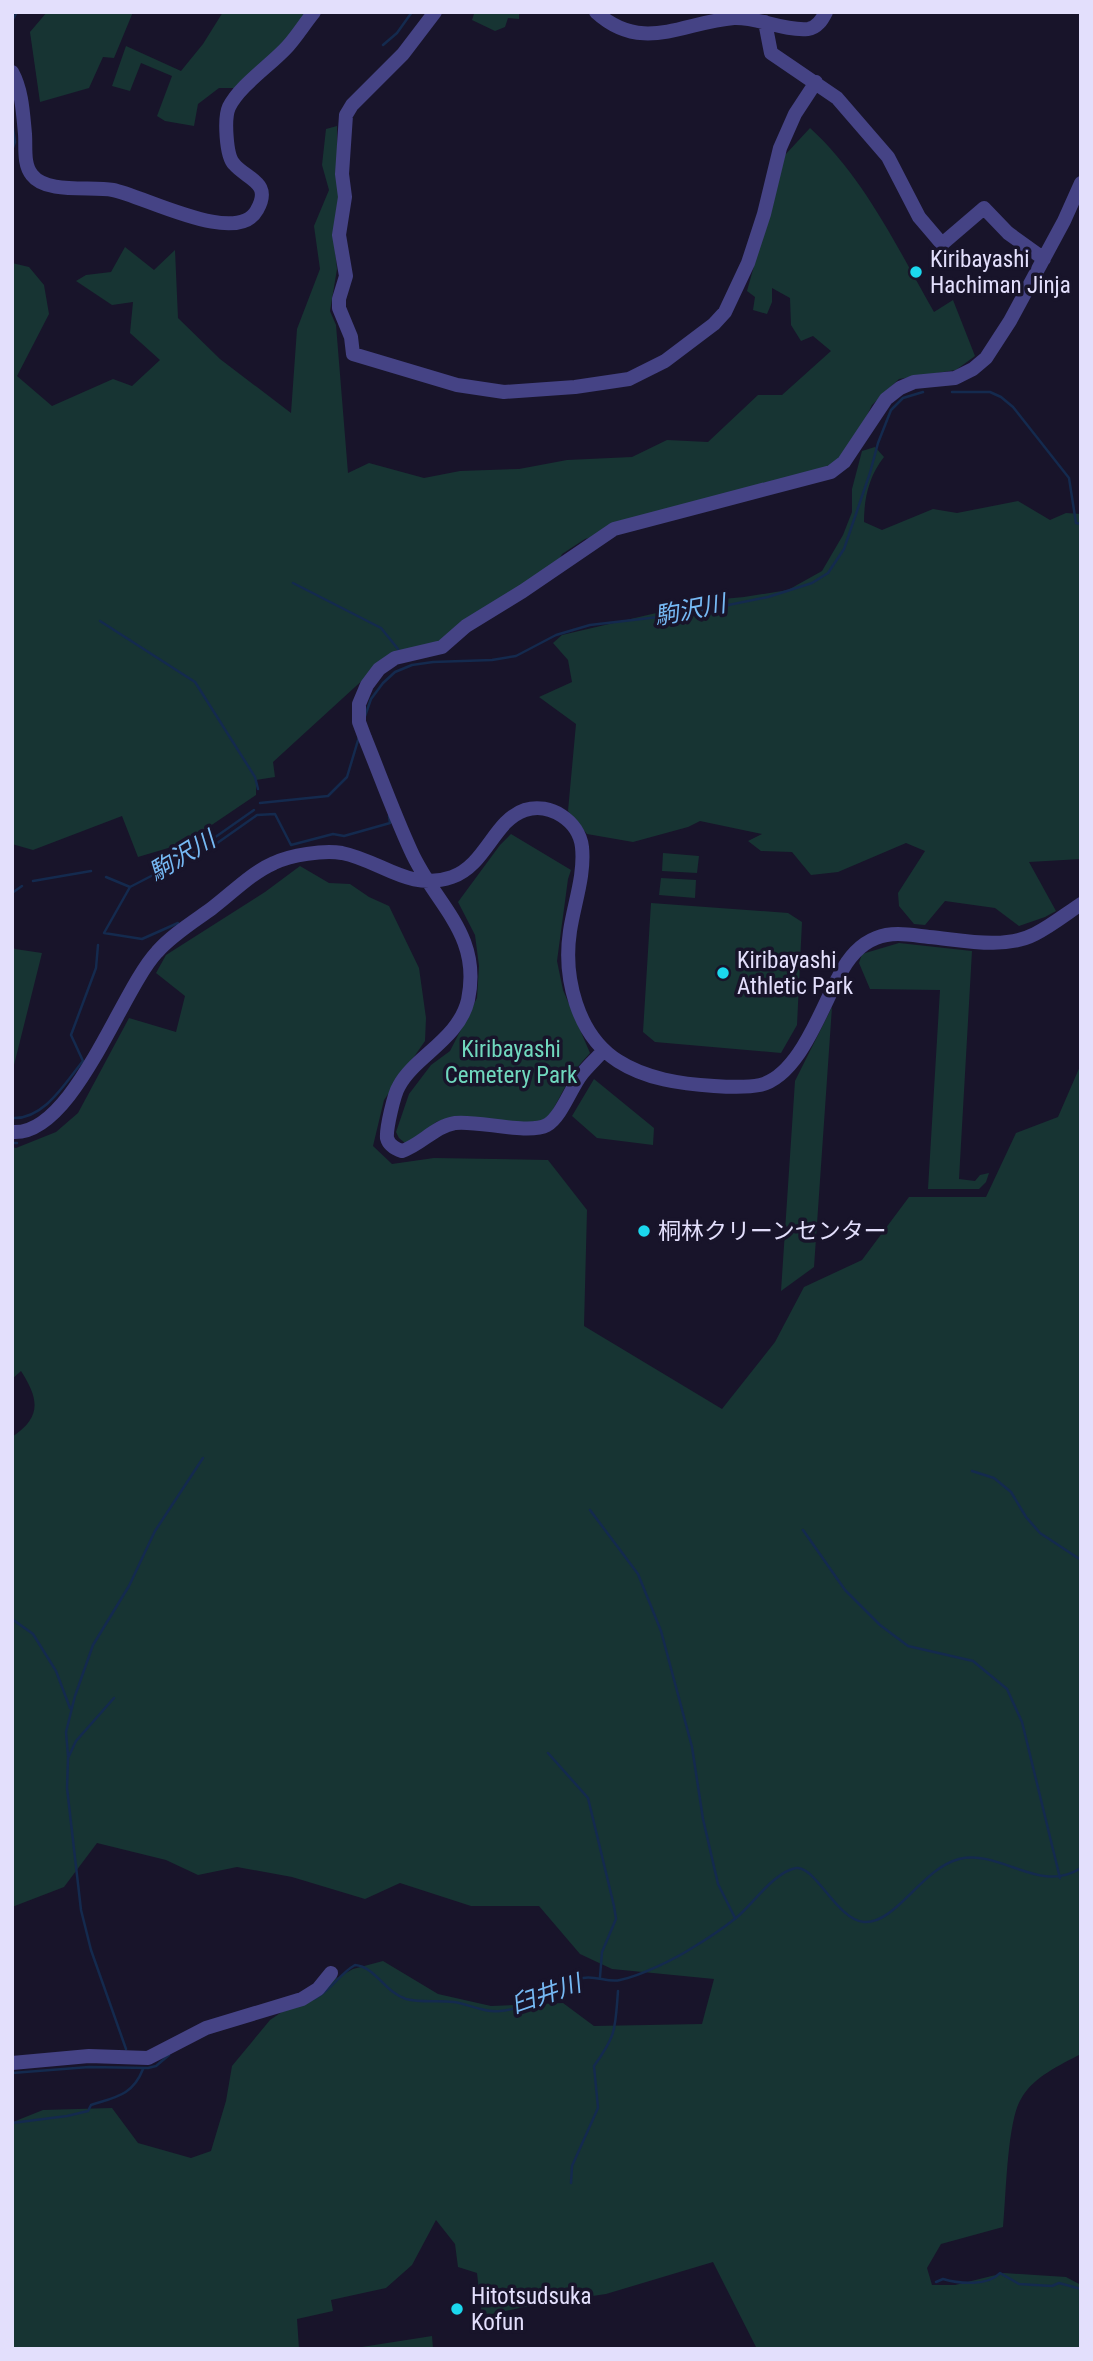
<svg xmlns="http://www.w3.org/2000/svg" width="1093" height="2361" font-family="'Roboto Condensed','Noto Sans JP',sans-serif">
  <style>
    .green { fill: #173433 }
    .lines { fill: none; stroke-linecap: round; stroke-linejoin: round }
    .stream { stroke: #142a4e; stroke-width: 2.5 }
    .minor { stroke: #454385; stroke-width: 14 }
    .poi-dot { fill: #1bd7ed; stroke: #18142a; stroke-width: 2.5 }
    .labels { text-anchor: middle; stroke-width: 7; stroke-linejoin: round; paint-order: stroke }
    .poi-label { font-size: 23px; fill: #e3dffc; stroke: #18142a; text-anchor: start }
    .park-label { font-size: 23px; fill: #70d8be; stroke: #18142a }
    .water-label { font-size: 24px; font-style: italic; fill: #76b9f4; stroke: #18142a }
  </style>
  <rect width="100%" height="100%" fill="#18142a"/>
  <path class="green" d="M47 12H133L114 58 103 57 89 88 40 102 30 32Z
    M223 12H305L285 44 235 88H219L198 104 194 126 165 121 157 116 172 76 141 63 130 91 112 86 126 46 181 71 203 44Z
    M470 12H519V19L508 18 505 27 495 31 472 20 474 14Z
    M337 126V175L341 196 334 238 337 269 330 311 336 325 348 473 369 463 424 478 460 471 519 469 567 460 632 457 667 440 708 442 758 395H782L831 351 813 336 801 341 791 325 790 298 772 288V302L767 314 753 310 755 297 747 291 785 155 810 128C864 177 898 249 934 312L953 300 975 356 956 370 899 379 872 405 857 436 832 467 585 539 562 554 557 564 440 641 390 655 273 762 275 777 256 780V795L185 843 138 857 122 816 33 850 12 844V263L29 267 44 285 49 314 17 376 52 406 113 379 132 386 160 360 130 333 133 302 112 305 76 281 86 275 111 272 125 247 154 270 175 250 178 318 220 359 291 413 297 329 320 269 314 226 329 190 322 165 326 129Z
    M875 447 884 457C869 476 864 498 864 522L882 530 933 509 957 513 1018 501 1050 520 1066 513 1081 514V859L1029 862 1056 911 1045 917 1019 926 995 908 945 901 925 925 914 924 899 906 898 893 925 851 906 843 838 872 811 875 792 852 761 851 748 841 762 834 700 821 688 827 633 842 587 834 568 811 576 724 539 697 572 682 568 660 553 643 562 635 712 600 744 597 788 590 822 571 843 535 852 512V489L862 451Z
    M511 834 571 870 568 879 557 961 563 990 590 1053 573 1072 549 1117 537 1122H497L455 1116 436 1122 420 1137 405 1143 399 1138 396 1132 409 1094 431 1065 450 1051 477 998 479 966 475 935 458 902 500 845Z
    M663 853 699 856 697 873 662 871Z
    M300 866 329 883 350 884 369 897 389 906 419 968 426 1018 425 1041 384 1100 373 1146 392 1164 434 1158 548 1160 587 1210 584 1326 722 1409 775 1342 804 1287 862 1260 909 1197H986L1016 1133 1058 1117 1081 1064V2054C1060 2065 1033 2077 1021 2099 1007 2121 1006 2198 1003 2227L941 2244 927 2268 932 2285H955L1004 2273 1066 2277 1081 2285V2349H757L713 2262 606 2294 538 2304 482 2316 477 2273 458 2267 455 2244 436 2220 412 2265 386 2288 331 2300 333 2311 297 2319 299 2349H12L13 2122 43 2110 112 2108 138 2143 191 2158 211 2151 226 2101 232 2066 270 2020 313 1991 353 1969 383 1961 438 1994 491 2006 563 2003 594 2026 702 2024 714 1979 612 1969 580 1954 539 1906H471L400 1883 365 1899 292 1877 237 1867 198 1875 166 1860 97 1843 64 1887 12 1907V1437C42 1417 39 1399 21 1371L12 1379V1147L16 1148 56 1132 78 1113 129 1018 176 1032 185 996 156 973 166 955 265 892Z
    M661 878 696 880 695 898 659 895Z
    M651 903 788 913 802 922 797 1025 781 1053 655 1042 643 1032Z
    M899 943 972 951 959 1179 975 1181 980 1175 989 1173 986 1182 979 1189H928L940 990 870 989 859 963 862 954Z
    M12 946 15 949 42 953 14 1065 12 1064Z
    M832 1007 814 1267 781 1291 795 1081Z
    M594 1079 654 1128 653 1145 597 1138 572 1116Z
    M432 2336 433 2349H349Z"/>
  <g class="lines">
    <path class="stream" d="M12 21 17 12
      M383 45 397 33 412 12
      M12 122 15 142 12 150
      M952 392H990L1001 397 1013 407 1069 478 1076 523 1081 524
      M293 583 381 628 398 649
      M100 621 195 682 255 777 258 789
      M365 716 371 699 383 683 395 672 412 665 433 662 492 660 516 656 556 635 590 625 684 614 768 597 812 583 828 573 844 549 870 473 878 443 891 410 903 398 923 392
      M260 803 328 796 347 777 359 737
      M204 846H213L257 815 275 814 291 845 333 834 344 836 390 823 389 816
      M106 877 130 887 184 859 254 810
      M33 881 91 871
      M130 887 104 933 142 939 178 923
      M12 893 22 886
      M12 1118C44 1120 65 1083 83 1061L71 1035 96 968 98 945
      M12 1143H17
      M972 1471 994 1478 1011 1492 1026 1517 1040 1533 1081 1560
      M590 1510 638 1574 661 1631 692 1747 703 1819 718 1884 735 1918
      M803 1530 845 1590 880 1625 908 1646 973 1661 1007 1689 1022 1722 1060 1878
      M12 1619 33 1634 56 1671 70 1708
      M114 1698 76 1741 68 1758 67 1788 81 1910 91 1950 126 2049
      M548 1753 588 1798 614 1906 616 1919 602 1952 600 1977
      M68 1756 66 1732 75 1696 93 1645 129 1586 155 1531 203 1458
      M314 1999C331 1991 339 1974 355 1965 376 1967 384 1992 406 1999 421 2003 439 2000 454 2002 469 2004 484 2013 500 2011 530 2009 555 1985 583 1978 595 1975 608 1983 620 1980 640 1976 675 1959 692 1948 707 1939 722 1929 736 1918 753 1904 774 1872 796 1868 815 1865 837 1920 864 1922 896 1924 921 1869 959 1859 1002 1849 1039 1895 1081 1868
      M12 2073 89 2067 148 2068 156 2066 169 2055
      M12 2123 67 2116 88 2111 91 2105C116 2097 133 2095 143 2069
      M571 2183 572 2166 598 2108 594 2066C617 2034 615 2029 618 1991
      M936 2282 943 2279C960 2284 988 2286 1000 2273L1019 2284 1052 2286 1059 2283 1081 2289"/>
    <path class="minor" d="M435 12 403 54 352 105 346 115 342 174 345 197 339 235 346 276 339 299V308L351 337 353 354 457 385 504 392 575 387 629 379 665 361 714 324 725 312 748 263 764 214 780 148 795 114 816 82
      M596 12C642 54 683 22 734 18 759 17 782 31 808 29 817 28 822 20 826 12
      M765 22 771 53 837 98 888 157 919 217 942 244 984 208 1008 233 1044 259
      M12 72C22 90 23 113 25 134 26 147 23 164 32 175 46 194 91 186 113 190 144 196 237 247 257 210 273 182 246 179 234 164 226 156 224 118 229 107 240 85 271 65 288 46 297 36 305 23 314 12
      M603 1051C596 1059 587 1067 581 1075 571 1088 561 1117 547 1125 528 1135 478 1120 455 1123 435 1126 421 1145 402 1151 396 1149 389 1146 387 1138 386 1129 394 1094 399 1086 414 1057 459 1039 468 1000 482 933 435 905 411 851 394 814 380 775 365 738L359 722V704L367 685 379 669 395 658 442 647 466 626 523 591 614 529 831 472 844 462 886 399 900 388 914 382 955 378 973 369 986 358 1010 321 1064 221 1081 183
      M12 1132C73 1137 121 990 157 952 172 935 193 922 211 909 231 894 251 873 274 863 291 855 323 850 342 853 382 861 409 892 452 877 486 865 494 820 525 810 550 802 579 821 582 847 585 875 574 904 570 931 563 977 577 1035 618 1061 646 1079 681 1084 714 1086 729 1087 746 1088 760 1085 799 1076 821 1009 839 976 847 960 858 945 876 938 893 931 911 935 929 937 962 940 1004 950 1035 934 1051 926 1066 914 1081 904
      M12 2063 89 2056 148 2058 206 2028 302 1999 318 1989 331 1973"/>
  </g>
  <g class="poi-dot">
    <circle cx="916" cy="272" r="7"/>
    <circle cx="723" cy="973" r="7"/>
    <circle cx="644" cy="1231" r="7"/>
    <circle cx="457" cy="2309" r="7"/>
  </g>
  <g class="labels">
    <g class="poi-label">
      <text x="930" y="267">Kiribayashi<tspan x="930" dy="26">Hachiman Jinja</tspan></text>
      <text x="737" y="968">Kiribayashi<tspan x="737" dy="26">Athletic Park</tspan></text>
      <text x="658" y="1239">桐林クリーンセンター</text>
      <text x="471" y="2304">Hitotsudsuka<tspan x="471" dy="26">Kofun</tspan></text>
    </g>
    <g class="park-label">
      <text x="511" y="1057">Kiribayashi<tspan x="511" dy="26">Cemetery Park</tspan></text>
    </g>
    <g class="water-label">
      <text transform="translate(690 610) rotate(-11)" y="8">駒沢川</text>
      <text transform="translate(182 856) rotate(-31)" y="8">駒沢川</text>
      <text transform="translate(546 1994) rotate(-19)" y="8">臼井川</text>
    </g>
  </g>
  <rect width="1093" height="2361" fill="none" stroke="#e3dffc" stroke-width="28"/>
</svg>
